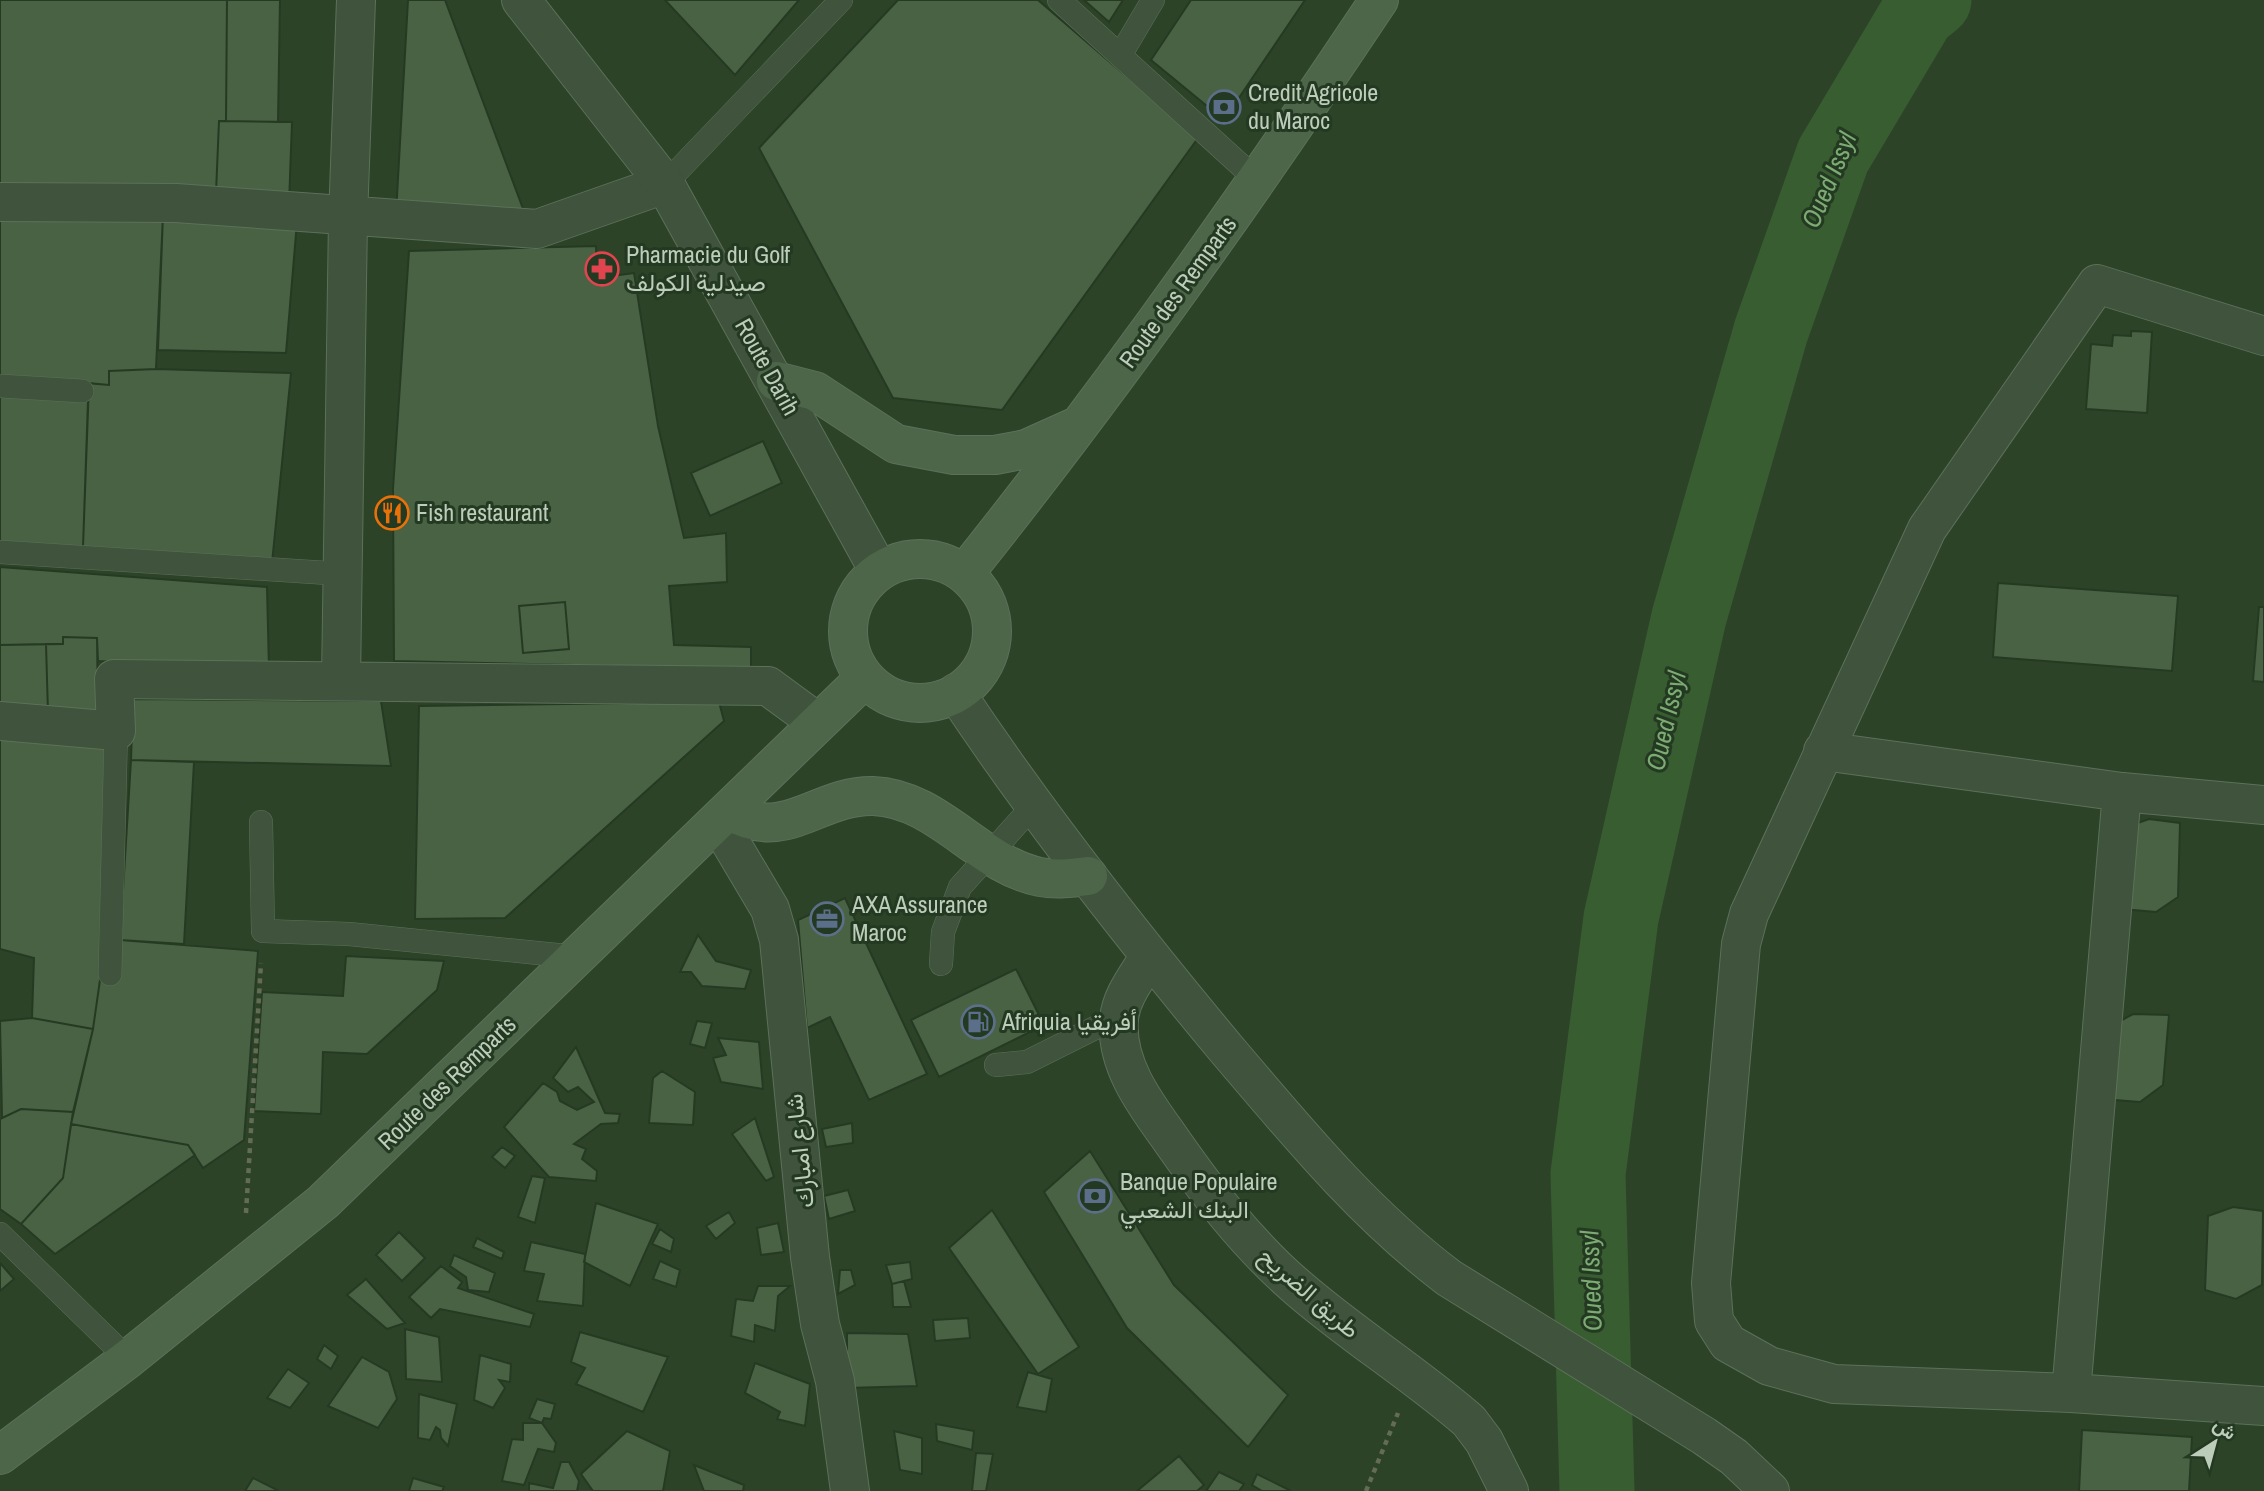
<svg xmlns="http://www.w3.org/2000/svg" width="2264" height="1491" font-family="'Archivo Narrow',Vazirmatn,sans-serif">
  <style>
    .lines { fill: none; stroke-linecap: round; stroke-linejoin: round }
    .river { stroke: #385d31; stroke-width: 75 }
    .building { fill: #496244; stroke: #263a23; stroke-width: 2 }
    .service-casing { stroke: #5d705b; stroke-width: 24 }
    .minor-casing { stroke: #5d705b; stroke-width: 40 }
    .tertiary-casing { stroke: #5d705b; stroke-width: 40 }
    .secondary-casing { stroke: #5d705b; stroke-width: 40 }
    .path { stroke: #636c54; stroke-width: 4.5; stroke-dasharray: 5 5; stroke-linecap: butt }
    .service { stroke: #40533c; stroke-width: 23 }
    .minor { stroke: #40533c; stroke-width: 38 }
    .tertiary { stroke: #40533c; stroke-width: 38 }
    .secondary { stroke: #4d664a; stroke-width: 38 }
    .labels { text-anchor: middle; stroke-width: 6; stroke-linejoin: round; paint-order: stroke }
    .poi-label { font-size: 24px; fill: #bccdba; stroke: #243921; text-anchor: start }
    .street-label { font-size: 24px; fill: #bccdba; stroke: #243921 }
    .water-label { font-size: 26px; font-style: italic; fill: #7dab74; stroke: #243921 }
  </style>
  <rect width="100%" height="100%" fill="#2c4328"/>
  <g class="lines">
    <path class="river" d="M1597 1491 1588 1174 1621 918 1689 617 1771 331 1833 156 1918 13 1934 0"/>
  </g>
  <path class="building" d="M0 0H227L226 121H219L216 193 0 185Z
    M227 0H280L278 122 226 121Z
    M408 0H445L525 214H396Z
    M665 0H799L735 75Z
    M898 0H1038L1198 138 1002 410 893 398 759 148Z
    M1084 0H1123L1109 22Z
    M1191 0H1305L1224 120 1151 60Z
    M219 121 292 122 289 204 216 193Z
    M0 210 163 214 156 369 109 371V385L0 376Z
    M163 214 297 222 286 353 158 350Z
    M596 246 597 278 634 273 658 426 684 538 726 533 727 582 669 586 674 645 751 647V669L394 661 393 489 409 251Z
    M2131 331 2152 332 2147 413 2086 409 2091 344 2112 346 2113 335 2131 336Z
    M156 369 291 373 272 563 83 547 89 383 109 385V371Z
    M0 396 88 400 83 547 0 545Z
    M763 441 782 483 710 516 691 473Z
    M0 567 267 587 269 669 98 661 97 638 63 637V644L0 645Z
    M1998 583 2178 596 2172 671 1993 657Z
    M565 602 569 649 523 653 519 606Z
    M2259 607H2264V682L2253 681Z
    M63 637 97 638 98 711 48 713 46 644H63Z
    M46 644 48 713 0 714V645Z
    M133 699 381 701 391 766 131 760Z
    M719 702 724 721 505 918 415 919 419 706Z
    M0 729 111 750 100 980 93 1029 32 1018 34 958 0 949Z
    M131 760 194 762 184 944 120 940Z
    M2149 819 2180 823 2178 897 2156 912 2122 909 2132 825Z
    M845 898 927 1074 869 1100 830 1017 807 1028 798 920Z
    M698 935 716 961 751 970 745 989 702 986 691 972H680Z
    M120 940 258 951 244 1140 203 1168 188 1145 71 1124 93 1029 100 980 116 982Z
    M346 956 444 961 437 990 367 1054 323 1052 321 1114 254 1111 262 992 343 996Z
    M1016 969 1044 1025 939 1077 911 1020Z
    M2133 1014 2169 1015 2163 1085 2140 1102 2102 1099 2111 1026Z
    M32 1018 93 1029 73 1112 21 1109 2 1118 0 1021Z
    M697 1021 712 1023 705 1048 690 1044Z
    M718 1038 759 1042 763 1089 721 1082 713 1058 726 1055Z
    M576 1047 605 1113 620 1114 618 1123 601 1124 574 1144 586 1149 582 1159 597 1171 596 1181 549 1177 504 1127 543 1083 557 1092 560 1101 577 1110 594 1102 578 1087 568 1092 553 1078Z
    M662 1071 695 1092 693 1125 649 1123 653 1078Z
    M21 1109 73 1112 63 1178 21 1224 0 1209V1119Z
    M755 1118 774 1177 766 1181 732 1134Z
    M852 1123 853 1143 826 1147 822 1129Z
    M71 1124 188 1145 195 1155 55 1254 21 1224 63 1178Z
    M502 1147 515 1156 505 1168 492 1157Z
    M1090 1151 1174 1285 1288 1395 1248 1447 1127 1328 1044 1192Z
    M532 1176 545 1178 535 1223 518 1217Z
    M848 1190 855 1211 829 1219 824 1196Z
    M596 1203 658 1224 630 1286 584 1262Z
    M2233 1207 2263 1211 2262 1285 2236 1299 2205 1290 2208 1216Z
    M992 1210 1079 1347 1038 1374 949 1248Z
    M729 1212 735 1223 716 1239 706 1226Z
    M778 1223 784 1252 761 1255 757 1228Z
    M660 1229 674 1239 671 1252 652 1244Z
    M399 1232 425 1258 402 1281 376 1255Z
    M477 1238 504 1252 502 1259 473 1247Z
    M531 1242 585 1254 583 1306 537 1301 544 1274 524 1271Z
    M454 1255 495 1273 489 1292 468 1290 466 1277 450 1266Z
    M660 1261 680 1270 676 1287 653 1279Z
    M910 1262 912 1279 892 1284 886 1265Z
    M0 1263 14 1279 0 1291Z
    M441 1266 462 1282 458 1288 534 1314 530 1327 440 1309 431 1318 409 1297Z
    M840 1270H851L855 1285 838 1294Z
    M366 1279 405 1323 387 1329 347 1295Z
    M904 1281 911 1307H893L892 1284Z
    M758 1286H790L778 1296 775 1331 755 1325 754 1342 731 1336 736 1299 753 1301Z
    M968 1318 970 1338 935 1341 933 1320Z
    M405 1329 439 1337 442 1382 406 1379Z
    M580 1332 668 1357 643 1412 576 1384 585 1368 571 1362Z
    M847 1333 908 1334 917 1386 847 1388Z
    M324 1345 338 1356 331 1369 317 1359Z
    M480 1355 511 1364 510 1382 499 1380 505 1388 493 1408 474 1400Z
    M362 1357 389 1372 397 1399 378 1428 328 1406Z
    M755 1363 810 1384 805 1426 777 1419 780 1412 745 1393Z
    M288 1369 309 1383 290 1408 267 1398Z
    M1028 1372 1052 1379 1046 1412 1017 1407Z
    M419 1394 457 1404 448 1446 441 1438 440 1430 436 1427 430 1440 418 1438Z
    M537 1399 555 1404 551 1419 544 1418 542 1423 529 1418Z
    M523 1423H542L556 1443 554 1452 538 1449 524 1485 502 1481 512 1439 523 1440Z
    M936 1424 974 1431 972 1450 937 1441Z
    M2082 1430 2192 1437 2189 1491H2079Z
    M627 1431 670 1451 663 1491H593L581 1474Z
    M894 1431 922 1438V1474L900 1470Z
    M976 1453 993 1454 986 1491H972Z
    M1179 1456 1204 1485 1197 1491H1137Z
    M561 1462H569L579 1481 577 1491H529V1483L553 1488Z
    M694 1465 744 1485 743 1491H704Z
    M1219 1472 1244 1484 1239 1491H1206Z
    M1257 1474 1291 1491H1262L1252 1485Z
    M253 1478 279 1491H245Z
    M413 1478 444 1487 442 1491H409Z"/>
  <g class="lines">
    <defs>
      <path id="service" d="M1059 0 1258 181
        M1121 54 1153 0
        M665 184 841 0
        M0 386 82 391
        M0 552 343 574
        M261 822 263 931 349 934 577 957
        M941 964 943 932 960 887 1034 805
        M110 974 116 731
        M996 1065 1027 1062 1119 1016
        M0 1234 128 1359"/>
      <path id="minor" d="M0 202 176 203 537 229 665 184
        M2264 336 2097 284 1927 529 1749 914 1741 944 1711 1283 1714 1321 1728 1343 1769 1366 1834 1384 2071 1393 2264 1406
        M341 680 348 218 356 0
        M0 721 116 731 114 679 768 686 817 722
        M1823 751 2122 792 2264 805
        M719 823 770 909 779 940 810 1257 820 1324 835 1381 850 1491
        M2071 1393 2122 792"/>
      <path id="tertiary" d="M521 0 665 184 879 571
        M956 693C1039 818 1132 936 1228 1051 1297 1132 1363 1213 1449 1278L1704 1436 1734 1457 1770 1491
        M1149 957C1138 976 1121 996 1119 1019 1115 1062 1143 1101 1167 1134 1205 1189 1246 1243 1297 1287 1352 1335 1414 1373 1469 1421L1484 1441 1509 1491"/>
      <path id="secondary" d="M776 381 815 391 896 444 954 455H995L1026 449 1075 427
        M848 631a72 72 0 1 1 144 0a72 72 0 1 1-144 0Z
        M964 574C1112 389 1248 197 1379 0
        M730 811C786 844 817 795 873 796 938 798 979 865 1040 877 1056 880 1072 878 1088 876
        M0 1455 128 1359 323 1202 865 678"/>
    </defs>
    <use href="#service" class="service-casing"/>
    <use href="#minor" class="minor-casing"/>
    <use href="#tertiary" class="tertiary-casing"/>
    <use href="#secondary" class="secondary-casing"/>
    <path class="path" d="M246 1213 261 963
      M1366 1491 1398 1413"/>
    <use href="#service" class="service"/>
    <use href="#minor" class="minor"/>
    <use href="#tertiary" class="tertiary"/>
    <use href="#secondary" class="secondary"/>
  </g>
  <defs>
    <symbol id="bank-ring" viewBox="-11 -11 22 22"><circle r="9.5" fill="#243921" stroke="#5c6f8a" stroke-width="1.5"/><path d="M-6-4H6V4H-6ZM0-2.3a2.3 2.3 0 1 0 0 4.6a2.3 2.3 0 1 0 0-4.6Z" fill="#5c6f8a"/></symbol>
    <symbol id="pharmacy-ring" viewBox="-11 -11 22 22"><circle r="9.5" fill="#243921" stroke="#e0444e" stroke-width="1.5"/><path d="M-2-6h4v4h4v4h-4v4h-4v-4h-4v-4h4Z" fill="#e0444e"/></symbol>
    <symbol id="restaurant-ring" viewBox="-11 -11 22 22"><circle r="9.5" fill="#243921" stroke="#e8710a" stroke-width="1.5"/><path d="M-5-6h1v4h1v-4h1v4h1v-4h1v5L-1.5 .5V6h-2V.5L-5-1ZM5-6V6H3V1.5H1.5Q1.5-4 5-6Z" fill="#e8710a"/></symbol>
    <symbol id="office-ring" viewBox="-11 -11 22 22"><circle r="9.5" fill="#243921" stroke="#5c6f8a" stroke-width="1.5"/><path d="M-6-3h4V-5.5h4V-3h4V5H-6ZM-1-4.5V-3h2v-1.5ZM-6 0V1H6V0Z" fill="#5c6f8a"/></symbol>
    <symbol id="fuel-ring" viewBox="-11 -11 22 22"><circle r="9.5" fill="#243921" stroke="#5c6f8a" stroke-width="1.5"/><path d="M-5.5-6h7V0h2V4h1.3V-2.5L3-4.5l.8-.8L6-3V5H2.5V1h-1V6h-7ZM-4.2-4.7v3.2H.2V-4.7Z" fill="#5c6f8a"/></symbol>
  </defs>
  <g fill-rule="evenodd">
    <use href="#bank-ring" x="1205" y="88" width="38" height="38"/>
    <use href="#pharmacy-ring" x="583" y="250" width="38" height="38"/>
    <use href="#restaurant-ring" x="373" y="494" width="38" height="38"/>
    <use href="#office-ring" x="808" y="900" width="38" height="38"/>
    <use href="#fuel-ring" x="959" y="1003" width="38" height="38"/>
    <use href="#bank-ring" x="1076" y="1177" width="38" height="38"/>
  </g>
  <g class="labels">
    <g class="poi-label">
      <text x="1248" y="101">Credit Agricole<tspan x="1248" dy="28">du Maroc</tspan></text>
      <text x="626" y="263">Pharmacie du Golf<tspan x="626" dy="28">صيدلية الكولف</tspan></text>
      <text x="416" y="521">Fish restaurant</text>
      <text x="852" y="913">AXA Assurance<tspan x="852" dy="28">Maroc</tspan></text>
      <text x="1002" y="1030">Afriquia أفريقيا</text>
      <text x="1120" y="1190">Banque Populaire<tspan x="1120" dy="28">البنك الشعبي</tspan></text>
    </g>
    <g class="street-label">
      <text transform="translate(1178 292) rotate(-54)" y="8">Route des Remparts</text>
      <text transform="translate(767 367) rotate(61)" y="8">Route Darih</text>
      <text transform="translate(447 1083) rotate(-44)" y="8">Route des Remparts</text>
      <text transform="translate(800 1151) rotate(-96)" y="8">شارع امبارك</text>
      <text transform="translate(1309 1293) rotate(41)" y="8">طريق الضريح</text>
    </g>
    <g class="water-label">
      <text transform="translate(1829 180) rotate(-67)" y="9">Oued Issyl</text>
      <text transform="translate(1666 721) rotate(-77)" y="9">Oued Issyl</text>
      <text transform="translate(1591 1281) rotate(-92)" y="9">Oued Issyl</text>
    </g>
  </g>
  <g transform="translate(2215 1442) rotate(36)" stroke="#243921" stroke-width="5" paint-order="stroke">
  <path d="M0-5L12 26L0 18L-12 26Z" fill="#bccdba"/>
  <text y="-10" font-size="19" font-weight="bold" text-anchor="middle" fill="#bccdba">ش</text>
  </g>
</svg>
